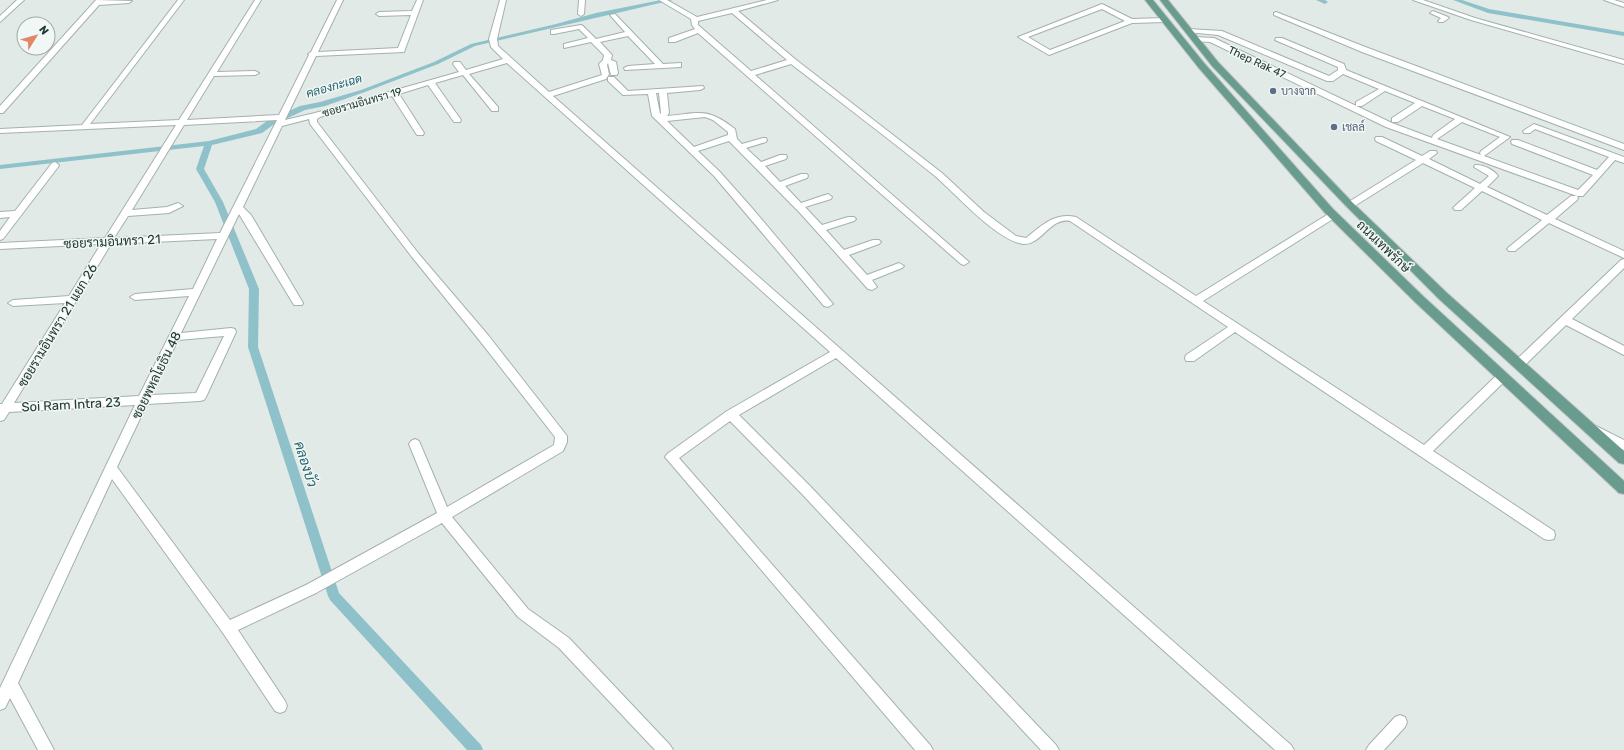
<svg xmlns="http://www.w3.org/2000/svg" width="1624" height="750" font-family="Rubik,Sarabun,sans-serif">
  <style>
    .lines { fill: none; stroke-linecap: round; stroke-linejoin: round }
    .canal { fill: #8fc1ca; fill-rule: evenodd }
    .minor-casing { stroke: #a4b1ad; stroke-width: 2 }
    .major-casing { stroke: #bdc4c2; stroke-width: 2 }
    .minor { fill: #fff; fill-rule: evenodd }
    .major { fill: #6a9b8f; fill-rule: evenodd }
    .service-dot { fill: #5c6f8a; stroke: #f1f7f4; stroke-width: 1.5 }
    .labels { text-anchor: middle; stroke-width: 3; stroke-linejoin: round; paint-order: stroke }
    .far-street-label { font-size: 11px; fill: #233933; stroke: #f1f7f4 }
    .far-service-label { font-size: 11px; fill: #4e5e75; stroke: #f1f7f4; text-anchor: start }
    .far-water-label { font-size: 12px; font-style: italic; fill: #24626f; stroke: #f1f7f4 }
    .street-label { font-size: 13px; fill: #233933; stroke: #f1f7f4 }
    .water-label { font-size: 14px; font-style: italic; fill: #24626f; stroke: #f1f7f4 }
  </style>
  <rect width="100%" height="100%" fill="#e1eae6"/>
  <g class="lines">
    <path class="canal" d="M661 0H673L475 46 438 64 365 92 325 106 305 110 273 125 262 133 212 145 204 169 223 202 259 289 258 347 339 593 481 745 483 750H467L330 600 328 596 248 347 249 289 215 202 196 169 204 146 0 169V165L209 141 256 129 267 121 300 106 320 102 361 90 434 62 471 44 556 24 596 13Z
      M1316 0H1325L1328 2 1325 4Z
      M1453 0H1462L1489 9 1624 32V36L1488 13Z"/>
    <defs>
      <path id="minor" d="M17 0H24L0 22V16Z
        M96 0 132 1 129 3 99 5 3 113H0V106Z
        M178 0H184L90 124 179 120 255 0H261L217 72 255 71 259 73 255 75 214 76 187 120 279 115 309 55 308 54 311 52 337 0H343L318 52 398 48 411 15 379 16 376 14 379 12 412 11 417 0H423L404 52 316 56 285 120 315 113 459 72 453 64 454 62H460L466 70 503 59 491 47 489 39 500 0H506L497 39 498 46 549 92 602 75 599 64 603 60 604 55 591 42 564 48V44L588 38 579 29 554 34H551V30L581 25 583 26 596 39 625 32 610 15 615 14 663 64 681 63V67L625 70 624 68 628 66 655 64 628 36 600 42 612 55 611 60 616 62 618 73 617 75H611L608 63 607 65 609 74 606 79 553 96 1291 745 1294 750H1275L836 358 739 415 810 486 1056 745 1059 750H1041L802 494 730 421 679 458 930 745 933 750H915L665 457 667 454 727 411 830 352 507 63 469 74 498 107V111H492L463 75 435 83 461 120 460 122H454L428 85 399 94 424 133 423 135H417L392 96 320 117 317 119V122L418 253 488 335 567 436V442L563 451 452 517 528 609 569 638 670 745 673 750H655L559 648 518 617 442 523 316 593 238 630 285 701 287 706 285 711 280 713 275 711 223 633 112 479 18 683 54 750H38L10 698 5 708 0 710V688L135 405 9 412 4 420 0 421V404H2L65 303 13 306 8 303 13 300 69 296 101 244 0 249V243L105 238 176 125 0 133V129L82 125ZM309 119 310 124 412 257 480 341 555 437 554 445 447 507 419 441 415 439 411 441 409 444 437 513 306 585 230 620 117 467 147 404 200 401 204 400 206 397 236 332 235 329 231 328 181 333 239 214 294 305H302L303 303 251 215 243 207 282 126ZM277 120 220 233 114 238 128 216 169 213 183 206 178 203 167 207 132 210 184 125ZM217 239 193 289 135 294 130 297 135 300 189 296 139 396 14 403 111 244ZM224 336 196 393 151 395 178 340Z
        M579 0H585L584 14 581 16 578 14Z
        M659 0H667L697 17 767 0H778L738 11 795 59 942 173 984 212 1016 236 1026 238C1042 225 1055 212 1076 217L1196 296 1330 213H1336L1338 215 1336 217 1203 301 1424 445 1498 374H1506L1508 377 1506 380 1433 451 1554 531 1555 535 1554 539 1549 540 1544 539 1235 332 1194 361H1186L1185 358 1186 355 1228 327 1070 221C1050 217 1041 246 1023 244 996 240 956 194 935 176 888 138 839 101 791 64L755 75 969 262 964 265 961 264 698 33 675 42H669V38L695 29 692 25 691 19ZM732 13 787 60 751 71 698 25V21Z
        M1413 0H1423L1475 18 1624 60V64L1471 20Z
        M1604 0H1614L1624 3V7Z
        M1102 4 1132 19 1165 18 1168 20 1165 22 1132 23 1049 55 1018 37ZM1102 9 1125 21 1050 50 1028 37Z
        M1433 11 1448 17 1449 18 1443 22H1439L1438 21 1441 18 1430 13Z
        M1276 12 1368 48 1624 144V150L1362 52 1274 15V13Z
        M1189 29 1222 31 1329 76 1338 70V67L1275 40 1276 38H1282L1344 64 1346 70 1510 137 1484 156 1481 155 1480 153 1481 151 1500 137 1462 122 1437 139 1578 190 1593 175 1512 144 1511 142 1512 140H1518L1597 170 1609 157 1535 129 1530 133H1524L1523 131 1534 124 1624 157V163L1615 160 1583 196H1577L1386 127 1210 42 1195 41 1191 39 1195 37 1214 38 1392 123 1432 138 1433 135 1455 119 1422 106 1398 122H1392V118L1415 103 1385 91 1362 106H1356V102L1379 89 1343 74 1333 81H1327L1218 35 1187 32V30Z
        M608 77H614L628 91 703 86 704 88 700 90 667 93 669 113 667 116C700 113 707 107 735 129L737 139 742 144 763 138H766L767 140 766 142 746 148 761 162 780 155H786L787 157 786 159 765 166 780 182 801 174H807L808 176 807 178 785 186 801 203 828 194 832 197 831 199 805 207 822 225 848 217H854L856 219 854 221 826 230 844 250 873 240H879L881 242 879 244 849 255 867 275 899 263 904 266 902 268 872 280 877 287 872 290 868 289 801 214 729 141 698 151 720 172 752 208 833 304 828 307 824 306 714 176 652 116 648 94 623 95 608 81ZM656 93H659L661 113 660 114ZM705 117 713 120 728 132V135L694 147 667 121Z
        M1376 137H1382L1422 156 1430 151H1436L1437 153 1429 159 1480 184 1489 176 1474 167 1475 165C1483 164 1494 170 1498 176L1487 187 1547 215 1571 196H1577L1578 198 1577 200 1555 219 1624 251V258L1549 223 1515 251H1509L1507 249 1509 247 1542 220 1482 191 1461 210H1455L1453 208 1455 206 1475 188 1423 163 1353 207H1347L1345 205 1347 203 1416 160 1376 141 1375 139Z
        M55 162 59 165 58 167 3 239 0 240V231L10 217 0 218V212L15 211 52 163Z
        M1624 259V268L1572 319 1624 346V355L1566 325 1523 367H1515L1514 364 1515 361 1621 260Z
        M1596 426 1624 440V450L1592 433 1590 430 1592 427Z
        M1400 715 1405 717 1407 722 1405 727 1384 750H1366L1369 745 1395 717Z"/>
      <path id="major" d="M1145 0H1153L1204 63 1333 209 1424 297 1624 481V494L1619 493 1416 303 1325 213 1198 67Z
        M1160 0H1168L1218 62 1353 203 1447 293 1624 451V464L1619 463 1439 299 1347 207 1212 66Z"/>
    </defs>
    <use href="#minor" class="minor-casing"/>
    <use href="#major" class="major-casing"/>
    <use href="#minor" class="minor"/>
    <use href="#major" class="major"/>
  </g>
  <g class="service-dot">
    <circle cx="1273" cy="91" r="4"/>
    <circle cx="1334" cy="127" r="4"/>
  </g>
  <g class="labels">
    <g class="far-street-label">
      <text transform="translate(1257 62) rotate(25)" y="4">Thep Rak 47</text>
      <text transform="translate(362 102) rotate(-16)" y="4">ซอยรามอินทรา 19</text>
    </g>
    <g class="far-service-label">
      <text x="1281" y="95">บางจาก</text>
      <text x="1342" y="131">เชลล์</text>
    </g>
    <g class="far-water-label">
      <text transform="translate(334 86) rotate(-16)" y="4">คลองกะเฉด</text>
    </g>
    <g class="street-label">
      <text transform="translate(112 241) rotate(-3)" y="5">ซอยรามอินทรา 21</text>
      <text transform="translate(1384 246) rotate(44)" y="5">ถนนเทพรักษ์</text>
      <text transform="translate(57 325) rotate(-59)" y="5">ซอยรามอินทรา 21 แยก 26</text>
      <text transform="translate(156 375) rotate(-64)" y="5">ซอยพหลโยธิน 48</text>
      <text transform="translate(71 404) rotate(-3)" y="5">Soi Ram Intra 23</text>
    </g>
    <g class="water-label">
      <text transform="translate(306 464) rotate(72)" y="5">คลองบัว</text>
    </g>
  </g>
  <g transform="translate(36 36) rotate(53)"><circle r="19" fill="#f1f7f4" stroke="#9faba7"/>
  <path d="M0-3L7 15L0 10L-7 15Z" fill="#e38566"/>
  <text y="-6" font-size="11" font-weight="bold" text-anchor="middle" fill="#233933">N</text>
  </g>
</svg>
